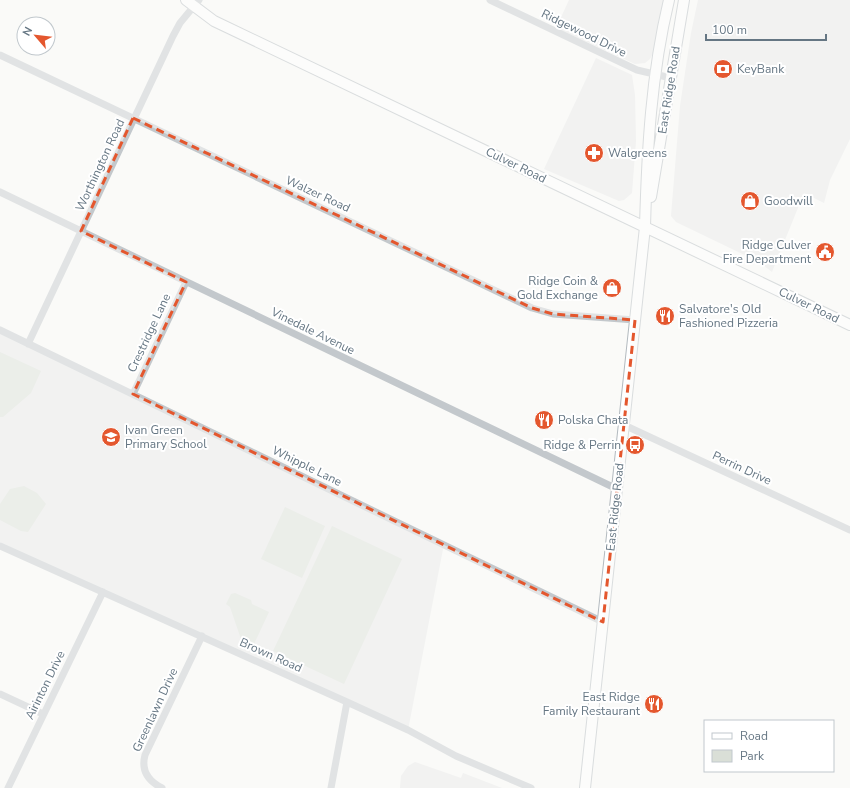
<svg xmlns="http://www.w3.org/2000/svg" width="850" height="788" font-family="'Nunito Sans',sans-serif">
  <style>
    .built { fill: #e8e9e9 }
    .green { fill: #dadfd7 }
    .lines { fill: none; stroke-linecap: round; stroke-linejoin: round }
    .secondary-casing { stroke: #b3babf; stroke-width: 12 }
    .street { stroke: #c3c8cc; stroke-width: 7 }
    .secondary { stroke: #fff; stroke-width: 10 }
    .marked { fill: none; stroke: #e4572e; stroke-width: 3; stroke-dasharray: 8 5; stroke-linejoin: round }
    .labels { text-anchor: middle; stroke-width: 4; stroke-linejoin: round; paint-order: stroke }
    .street-label { font-size: 12px; fill: #657683; stroke: #fff }
    .poi-label { font-size: 12px; fill: #657683; stroke: #fff; text-anchor: start }
  </style>
  <rect width="100%" height="100%" fill="#fafaf8"/>
  <path class="built" d="M569 0H664L653 53 650 59 645 63 635 64 556 28Z
    M698 0H850V139L830 180 824 203 804 193 772 272 759 262 676 222 671 216 680 106 691 33Z
    M596 58 632 75 635 95 636 141 632 193 624 200 619 201 544 169Z
    M0 330 444 544 408 730 0 547Z
    M415 762 461 778 463 773 502 788H400L401 776 408 766Z"/>
  <path class="green" d="M0 352 41 371 31 393 3 417H0Z
    M24 486 37 493 46 504 28 532 21 531 0 520V504L10 489Z
    M285 507 325 526 302 578 261 559Z
    M332 526 402 559 344 684 273 651Z
    M235 593 251 600 252 604 269 612 253 646 242 642 230 607 226 604 231 594Z"/>
  <g class="lines">
    <defs>
      <path id="secondary" d="M186 0 214 21 850 325
        M651 197 684 0
        M585 788 645 227C647 151 651 74 669 0"/>
    </defs>
    <use href="#secondary" class="secondary-casing"/>
    <path class="street" d="M490 0 637 70 671 78
      M0 55 532 308 553 314 635 320
      M0 192 617 489
      M0 330 603 622
      M28 344 173 36 180 23 199 0
      M133 394 186 282
      M624 425 850 530
      M0 546 347 702 408 730 456 756 531 788
      M0 694 43 714
      M8 788 103 592
      M162 788C148 781 141 770 145 755L202 636
      M331 788 347 702"/>
    <use href="#secondary" class="secondary"/>
  </g>
  <path d="M0 0H850V788H0ZM133 118 532 308 553 314 635 320 603 622 133 394 186 282 81 231Z" fill="#fafaf8" fill-opacity=".55" fill-rule="evenodd"/>
  <path class="marked" d="M133 118 532 308 553 314 635 320 603 622 133 394 186 282 81 231Z"/>
  <defs>
    <symbol id="bank-disc" viewBox="-11 -11 22 22"><circle r="9.5" fill="#e4572e" stroke="#fff"/><path d="M-6-4H6V4H-6ZM0-2.3a2.3 2.3 0 1 0 0 4.6a2.3 2.3 0 1 0 0-4.6Z" fill="#fff"/></symbol>
    <symbol id="pharmacy-disc" viewBox="-11 -11 22 22"><circle r="9.5" fill="#e4572e" stroke="#fff"/><path d="M-2-6h4v4h4v4h-4v4h-4v-4h-4v-4h4Z" fill="#fff"/></symbol>
    <symbol id="shop-disc" viewBox="-11 -11 22 22"><circle r="9.5" fill="#e4572e" stroke="#fff"/><path d="M-5-2.5h2.3a2.7 3.5 0 0 1 5.4 0H5L5.5 6h-11ZM-1.5-2.5h3a1.5 2.3 0 0 0-3 0Z" fill="#fff"/></symbol>
    <symbol id="civic-disc" viewBox="-11 -11 22 22"><circle r="9.5" fill="#e4572e" stroke="#fff"/><path d="M-.6-6.5H3V-4.5H.6V-3L4-1V1h2V6H-6V1h2V-1L-.6-3ZM-1.2 2.5V6h2.4V2.5Z" fill="#fff"/></symbol>
    <symbol id="restaurant-disc" viewBox="-11 -11 22 22"><circle r="9.5" fill="#e4572e" stroke="#fff"/><path d="M-5-6h1v4h1v-4h1v4h1v-4h1v5L-1.5 .5V6h-2V.5L-5-1ZM5-6V6H3V1.5H1.5Q1.5-4 5-6Z" fill="#fff"/></symbol>
    <symbol id="school-disc" viewBox="-11 -11 22 22"><circle r="9.5" fill="#e4572e" stroke="#fff"/><path d="M0-5L7-2L0 1L-7-2ZM-4 1L0 2.5L4 1V4Q0 6-4 4Z" fill="#fff"/></symbol>
    <symbol id="bus-disc" viewBox="-11 -11 22 22"><circle r="9.5" fill="#e4572e" stroke="#fff"/><path d="M-5-6H5V4H4V6H2V4H-2V6H-4V4H-5ZM-3.5-4V0h7V-4ZM-3.5 1.2v1.5H-2V1.2ZM2 1.2v1.5H3.5V1.2Z" fill="#fff"/></symbol>
  </defs>
  <g fill-rule="evenodd">
    <use href="#bank-disc" x="712" y="58" width="22" height="22"/>
    <use href="#pharmacy-disc" x="583" y="142" width="22" height="22"/>
    <use href="#shop-disc" x="739" y="190" width="22" height="22"/>
    <use href="#civic-disc" x="814" y="241" width="22" height="22"/>
    <use href="#shop-disc" x="601" y="277" width="22" height="22"/>
    <use href="#restaurant-disc" x="654" y="305" width="22" height="22"/>
    <use href="#restaurant-disc" x="533" y="409" width="22" height="22"/>
    <use href="#school-disc" x="100" y="426" width="22" height="22"/>
    <use href="#bus-disc" x="624" y="434" width="22" height="22"/>
    <use href="#restaurant-disc" x="643" y="693" width="22" height="22"/>
  </g>
  <g class="labels">
    <g class="street-label">
      <text transform="translate(584 33) rotate(26)" y="4">Ridgewood Drive</text>
      <text transform="translate(669 90) rotate(-81)" y="4">East Ridge Road</text>
      <text transform="translate(100 165) rotate(-65)" y="4">Worthington Road</text>
      <text transform="translate(516 165) rotate(26)" y="4">Culver Road</text>
      <text transform="translate(318 194) rotate(25)" y="4">Walzer Road</text>
      <text transform="translate(809 305) rotate(26)" y="4">Culver Road</text>
      <text transform="translate(313 331) rotate(26)" y="4">Vinedale Avenue</text>
      <text transform="translate(149 333) rotate(-65)" y="4">Crestridge Lane</text>
      <text transform="translate(307 466) rotate(26)" y="4">Whipple Lane</text>
      <text transform="translate(742 468) rotate(25)" y="4">Perrin Drive</text>
      <text transform="translate(615 507) rotate(-84)" y="4">East Ridge Road</text>
      <text transform="translate(271 655) rotate(24)" y="4">Brown Road</text>
      <text transform="translate(45 685) rotate(-64)" y="4">Airinton Drive</text>
      <text transform="translate(155 710) rotate(-65)" y="4">Greenlawn Drive</text>
    </g>
    <g class="poi-label">
      <text x="737" y="73">KeyBank</text>
      <text x="608" y="157">Walgreens</text>
      <text x="764" y="205">Goodwill</text>
      <text x="811" y="249" text-anchor="end">Ridge Culver<tspan x="811" dy="14">Fire Department</tspan></text>
      <text x="598" y="285" text-anchor="end">Ridge Coin &amp;<tspan x="598" dy="14">Gold Exchange</tspan></text>
      <text x="679" y="313">Salvatore's Old<tspan x="679" dy="14">Fashioned Pizzeria</tspan></text>
      <text x="558" y="424">Polska Chata</text>
      <text x="125" y="434">Ivan Green<tspan x="125" dy="14">Primary School</tspan></text>
      <text x="621" y="449" text-anchor="end">Ridge &amp; Perrin</text>
      <text x="640" y="701" text-anchor="end">East Ridge<tspan x="640" dy="14">Family Restaurant</tspan></text>
    </g>
  </g>
  <rect x="704" y="720" width="130" height="52" fill="#ffffff" stroke="#c1c8cd"/>
  <rect x="712" y="733" width="20" height="6" fill="#ffffff" stroke="#c1c8cd"/>
  <text x="740" y="740" font-size="12" fill="#657683">Road</text>
  <rect x="712" y="750" width="20" height="12" fill="#dadfd7" stroke="#c1c8cd"/>
  <text x="740" y="760" font-size="12" fill="#657683">Park</text>
  <g transform="translate(36 36) rotate(298)"><circle r="19" fill="#ffffff" stroke="#c1c8cd"/>
  <path d="M0-3L7 15L0 10L-7 15Z" fill="#e4572e"/>
  <text y="-6" font-size="11" font-weight="bold" text-anchor="middle" fill="#657683">N</text>
  </g>
  <path d="M706 34v6h120v-6" fill="none" stroke="#657683" stroke-width="2"/>
  <text x="712" y="34" font-size="12" fill="#657683" stroke="#ffffff" stroke-width="3" paint-order="stroke">100 m</text>
</svg>
